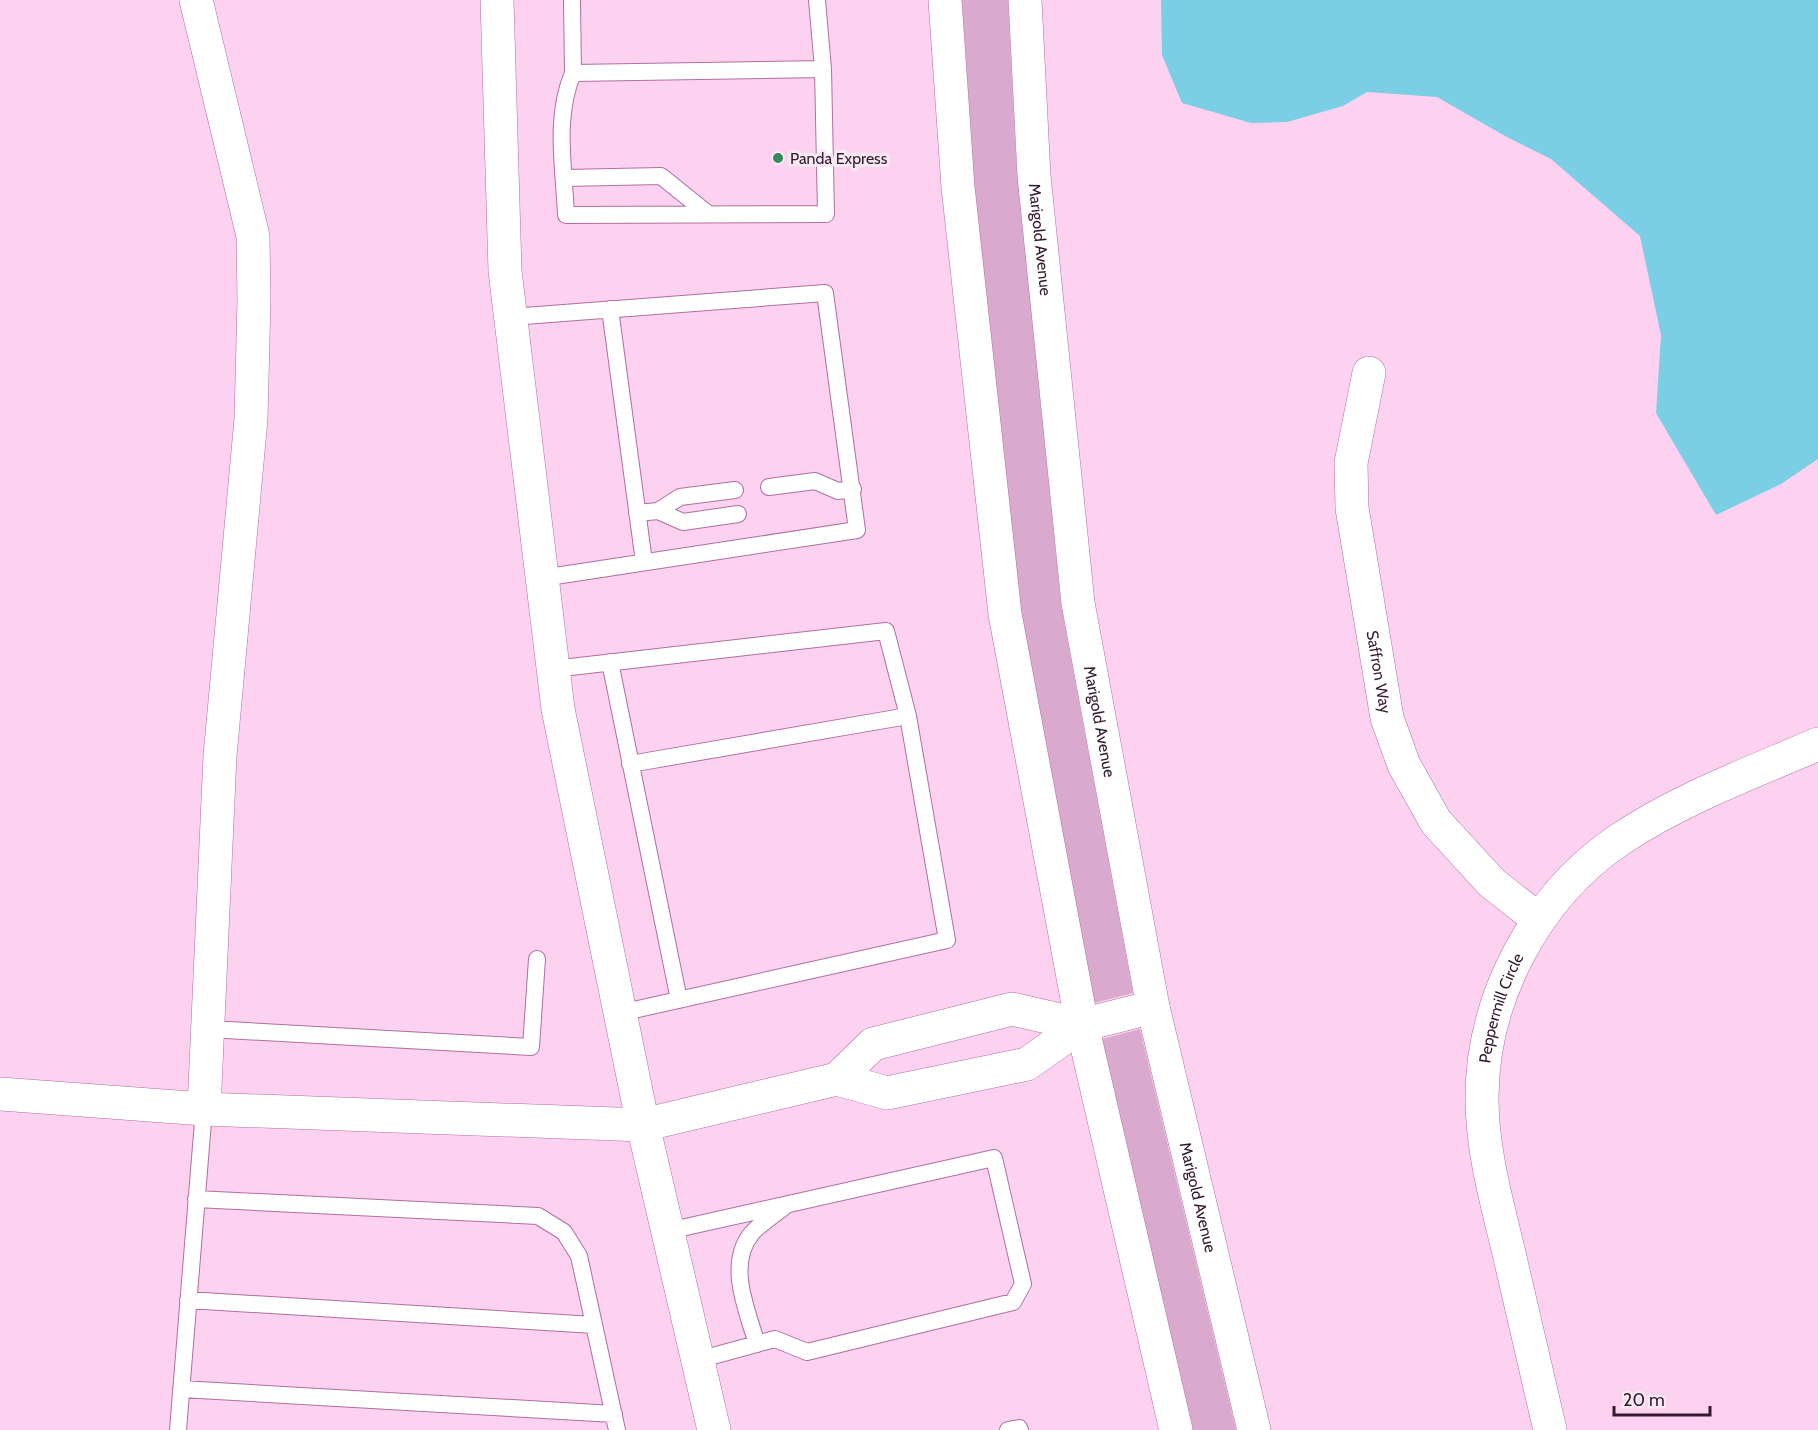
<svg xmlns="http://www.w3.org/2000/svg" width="1818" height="1430" font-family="Cabin,sans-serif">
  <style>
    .green { fill: #daaace }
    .water { fill: #7acfe4 }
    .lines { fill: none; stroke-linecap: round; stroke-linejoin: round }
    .lane-casing { stroke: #af6fa0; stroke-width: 18 }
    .street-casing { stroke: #af6fa0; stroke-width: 34 }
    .secondary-casing { stroke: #af6fa0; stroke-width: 34 }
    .lane { stroke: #fff; stroke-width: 16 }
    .street { stroke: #fff; stroke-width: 33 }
    .secondary { stroke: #fff; stroke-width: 33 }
    .poi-dot { fill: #36895b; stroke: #f8e9f4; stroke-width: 2 }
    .labels { text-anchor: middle; stroke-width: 6; stroke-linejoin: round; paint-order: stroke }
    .poi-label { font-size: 16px; fill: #341a2e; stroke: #f8e9f4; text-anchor: start }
    .street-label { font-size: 16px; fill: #341a2e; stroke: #f8e9f4 }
  </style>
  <rect width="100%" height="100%" fill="#fdd2f1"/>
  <path class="green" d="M962 0H1008L1016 160 1061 605 1133 993 1094 1003 1021 611 974 184Z
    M1140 1029 1236 1430H1193L1102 1039Z"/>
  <path class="water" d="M1161 0H1818V459L1781 484 1716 515 1656 413 1661 335 1640 236 1551 159 1505 136 1437 97 1367 92 1343 106 1287 122 1251 123 1182 103 1162 55Z"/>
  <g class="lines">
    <defs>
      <path id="lane" d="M572 0 573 73 823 69 817 0
        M573 73C554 117 564 168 566 215L826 214 823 69
        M565 178 661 176 707 213
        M610 309 644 562
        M511 317 825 293 857 530 542 578
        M769 487 815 481 838 491 853 489
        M658 511 683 522 738 514
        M637 513 658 511 680 497 735 490
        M610 662 679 1000
        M553 669 886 631 908 716 947 940 620 1013
        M630 764 908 716
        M209 1029 531 1047 537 959
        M196 1199 538 1216 564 1232 579 1256 617 1430
        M668 1231 994 1158 1023 1284 1013 1302 807 1352 775 1339 698 1360
        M188 1300 594 1325
        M757 1344C747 1310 726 1264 752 1233 761 1223 774 1215 784 1207
        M181 1389 614 1414
        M178 1430 204 1109
        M1008 1430 1019 1428 1020 1430"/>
      <g id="street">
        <path d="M196 0 253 236 254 300 251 419 220 756 204 1109"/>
        <path id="s1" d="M1369 373 1351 463 1352 508 1387 718 1404 765 1436 822 1492 883 1539 920"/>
        <path d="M837 1079 873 1044 1012 1009 1082 1025"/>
        <path d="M0 1094 204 1109 643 1125 558 709 505 271 497 0"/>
        <path d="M714 1430 643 1125 837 1079 887 1093 1027 1064 1082 1025 1153 1007"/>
        <path id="s2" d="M1550 1430C1536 1370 1522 1310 1508 1249 1496 1199 1482 1150 1482 1098 1482 998 1536 896 1619 840 1680 799 1751 773 1818 744"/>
      </g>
      <g id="secondary">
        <path d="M945 0 958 187 1005 614 1082 1025 1176 1430"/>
        <path id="s3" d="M1025 0 1034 176 1078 603 1153 1007 1254 1430"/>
      </g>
    </defs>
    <use href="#lane" class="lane-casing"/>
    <use href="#street" class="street-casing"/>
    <use href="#secondary" class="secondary-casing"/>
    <use href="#lane" class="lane"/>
    <use href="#street" class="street"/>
    <use href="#secondary" class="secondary"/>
  </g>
  <circle class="poi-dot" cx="778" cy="158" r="6"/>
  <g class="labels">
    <g class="poi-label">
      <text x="790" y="164">Panda Express</text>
    </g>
    <g class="street-label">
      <text dy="6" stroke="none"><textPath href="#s3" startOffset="240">Marigold Avenue</textPath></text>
      <text dy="6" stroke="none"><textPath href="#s1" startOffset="303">Saffron Way</textPath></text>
      <text dy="6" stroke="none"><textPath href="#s3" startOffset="726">Marigold Avenue</textPath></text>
      <text dy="6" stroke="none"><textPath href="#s2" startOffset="432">Peppermill Circle</textPath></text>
      <text dy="6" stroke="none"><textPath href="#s3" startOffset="1212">Marigold Avenue</textPath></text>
    </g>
  </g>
  <path d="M1614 1406v9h96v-9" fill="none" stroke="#341a2e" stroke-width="3"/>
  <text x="1623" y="1406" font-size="18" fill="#341a2e" stroke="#f8e9f4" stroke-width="4.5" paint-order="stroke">20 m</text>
</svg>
